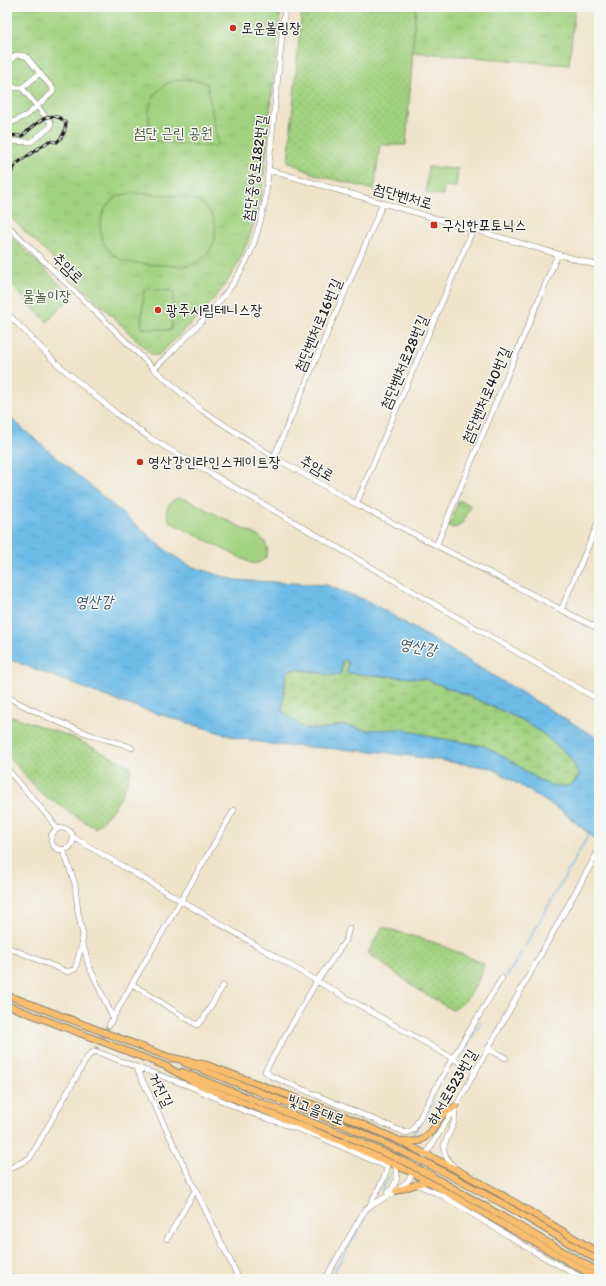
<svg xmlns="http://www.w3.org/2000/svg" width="606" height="1286" font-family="Itim,'Poor Story',sans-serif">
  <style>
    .grass { fill: url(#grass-dots); stroke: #5f774e }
    .wetland { fill: url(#wetland-marsh); stroke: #5f774e }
    .park { fill: url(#park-tufts); stroke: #5f774e }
    .pitch { fill: #a2d280; stroke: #5f774e }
    .water { fill: url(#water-ripples); stroke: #446c82; fill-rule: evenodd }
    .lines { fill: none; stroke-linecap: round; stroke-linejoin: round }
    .stream { stroke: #6dbbe7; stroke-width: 1.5 }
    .minor-tunnel { stroke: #c5bca7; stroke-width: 5; stroke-dasharray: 5 2.5; stroke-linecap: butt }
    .minor-casing { stroke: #868073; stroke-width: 6 }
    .major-casing { stroke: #868073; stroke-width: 8 }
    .minor { stroke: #fff; stroke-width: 5 }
    .major { stroke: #f9be6d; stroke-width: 6 }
    .rail-casing { stroke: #1c1c1c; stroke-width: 3 }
    .rail { stroke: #f6f6f2; stroke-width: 1.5; stroke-dasharray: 4.5; stroke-linecap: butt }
    .major-bridge-casing { stroke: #868073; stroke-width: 8; stroke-linecap: butt }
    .major-bridge { stroke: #f9be6d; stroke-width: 6 }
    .poi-dot { fill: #c8321e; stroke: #f6f6f2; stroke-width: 1.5 }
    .labels { text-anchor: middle; stroke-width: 3; stroke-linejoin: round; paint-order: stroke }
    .poi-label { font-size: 15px; fill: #1c1c1c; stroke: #f6f6f2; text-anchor: start }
    .park-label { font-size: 15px; fill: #4b5c3f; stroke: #f6f6f2 }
    .street-label { font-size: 15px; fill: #1c1c1c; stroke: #f6f6f2 }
    .water-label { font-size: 16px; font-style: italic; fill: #3c5c6d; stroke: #f6f6f2 }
  </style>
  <defs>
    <pattern id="grass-dots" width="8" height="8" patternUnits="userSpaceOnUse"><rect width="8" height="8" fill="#a2d280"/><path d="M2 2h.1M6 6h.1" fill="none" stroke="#8bb46e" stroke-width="1.8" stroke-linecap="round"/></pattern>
    <pattern id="wetland-marsh" width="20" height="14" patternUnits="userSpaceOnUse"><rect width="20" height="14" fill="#a2d280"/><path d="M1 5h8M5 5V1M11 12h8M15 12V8" fill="none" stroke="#8bb46e"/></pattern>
    <pattern id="park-tufts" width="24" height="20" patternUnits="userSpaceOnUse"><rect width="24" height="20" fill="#a2d280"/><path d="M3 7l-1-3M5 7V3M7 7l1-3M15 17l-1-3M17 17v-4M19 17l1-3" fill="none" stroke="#8bb46e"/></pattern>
    <pattern id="water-ripples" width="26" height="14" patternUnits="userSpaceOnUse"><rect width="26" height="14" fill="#6dbbe7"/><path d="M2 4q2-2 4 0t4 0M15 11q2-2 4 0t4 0" fill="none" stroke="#5ea0c6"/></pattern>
  </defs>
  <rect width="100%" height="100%" fill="#f6f6f2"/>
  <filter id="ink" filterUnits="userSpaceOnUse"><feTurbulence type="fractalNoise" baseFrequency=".025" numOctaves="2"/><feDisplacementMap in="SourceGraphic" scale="8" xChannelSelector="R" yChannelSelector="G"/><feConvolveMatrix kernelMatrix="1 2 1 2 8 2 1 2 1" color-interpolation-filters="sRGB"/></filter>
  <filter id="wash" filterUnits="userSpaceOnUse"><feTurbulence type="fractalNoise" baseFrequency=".012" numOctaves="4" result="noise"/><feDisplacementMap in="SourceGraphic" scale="16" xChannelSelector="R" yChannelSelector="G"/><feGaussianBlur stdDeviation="0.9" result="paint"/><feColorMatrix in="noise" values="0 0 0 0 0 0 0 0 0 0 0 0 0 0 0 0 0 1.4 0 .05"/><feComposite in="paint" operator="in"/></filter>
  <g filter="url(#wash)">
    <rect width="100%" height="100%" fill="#efe4ca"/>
    <path class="grass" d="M302 7H416L406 145H380L374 190 314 174 288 162Z
      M12 716 74 738 131 767C125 794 115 810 95 828L42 794 7 755V726Z
      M382 927 439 944 484 964C481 979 467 1005 452 1010L419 990 368 953Z"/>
    <path class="wetland" d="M345 659 348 662 347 673 425 679 474 698 522 720 542 733 568 755 574 764 579 775 575 782 570 785 563 787 554 786 542 782 514 763 484 746 432 737 403 729 365 730 357 728 335 726 325 729H305L285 714 282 708 287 671 296 669 332 675H338L341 673 342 661Z"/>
    <path class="park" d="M7 7H281L263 182C259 218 242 265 218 294 200 316 179 335 159 355H152L7 214Z
      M416 7H575L569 65 412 52Z
      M7 233 72 296 47 322 7 281Z
      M459 500 470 505C466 516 463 531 448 527Z"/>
    <path class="pitch" d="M180 79 202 81 207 84 218 143 215 147 155 141C145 121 146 95 168 83 171 81 176 80 180 79Z
      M428 167 458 169 456 187 444 186 443 195 426 193Z
      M133 193C149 194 187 195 199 202 227 217 217 263 185 266 175 266 133 264 124 261 121 260 117 257 114 255 96 242 96 213 113 200 119 195 126 194 133 193Z
      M144 289 174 291 171 330 141 328Z
      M179 498 188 500 260 537C273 547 268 565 251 563L172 523C163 513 167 501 179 498Z"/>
    <path class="water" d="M7 412 9 417 169 553 190 566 235 580 326 585 370 602 599 739V842L563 812 492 768 382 752 277 745 237 738 120 702 9 659 7 658ZM345 659 348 662 347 673 425 679 474 698 522 720 542 733 568 755 574 764 579 775 575 782 570 785 563 787 554 786 542 782 514 763 484 746 432 737 403 729 365 730 343 725 324 729H305L285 714 282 708 287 671 296 669 332 675H338L341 673 342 662Z"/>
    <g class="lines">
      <path class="stream" d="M525 947 589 834
        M507 976 522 952
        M462 1055 481 1022
        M413 1134 434 1100
        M381 1191 391 1173
        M330 1279 365 1218"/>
    </g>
  </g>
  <g filter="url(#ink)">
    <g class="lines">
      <path class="minor-tunnel" d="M95 1051 109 1025"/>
      <defs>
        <path id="minor" d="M7 83 9 61 16 55 26 56 53 89V92L26 116C19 117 14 124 7 123
          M7 87 22 88 51 123 50 127 31 142 7 141
          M22 88 40 73
          M269 170 599 266
          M7 225 154 369 200 409 274 457 356 504 599 629
          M7 313 55 362 118 415 150 438 599 700
          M154 369C189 334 230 299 250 253 257 237 261 219 265 202L285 7
          M274 457 383 203
          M356 504 473 229
          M436 546 558 254
          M561 610 599 521
          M7 697C35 712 64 725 94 736 107 740 120 742 132 748
          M7 769 48 816 57 829
          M51 839a11 11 0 1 1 22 0a11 11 0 1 1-22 0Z
          M73 837 317 981 475 1071
          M63 849 75 884 78 912 83 935 82 944 85 951 89 966 113 1018
          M349 928 346 940 317 981 265 1071 271 1076 406 1133 413 1130 452 1059 502 978
          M7 947 68 972 75 969 82 944
          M223 986 203 1019 197 1025 132 984 234 810
          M109 1025 132 984
          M488 1049 506 1058
          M136 1067 192 1087 245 1111 318 1136 387 1167C388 1174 374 1196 370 1205
          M454 1167C437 1149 445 1144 453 1125 455 1120 455 1114 455 1109
          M7 1170 30 1158 88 1056 95 1051 136 1067 239 1279
          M416 1184 443 1196 533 1251 584 1279
          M388 1193C397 1184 400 1175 394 1164
          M167 1239 196 1189
          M7 1277 20 1279
          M325 1279 359 1220 366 1209 370 1206 396 1191 407 1182 426 1154 456 1106 599 850"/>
        <path id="major" d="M7 995 171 1058
          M7 1005 168 1067
          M168 1057 207 1065 344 1116 402 1142 457 1170 497 1192 599 1253
          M185 1063 344 1125 410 1155
          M165 1066 199 1085 345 1143 413 1173 599 1279
          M182 1072 342 1134 405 1162
          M404 1142 419 1141 424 1138 431 1132 442 1115 456 1106
          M438 1169 505 1205 599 1261
          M432 1176 599 1272
          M396 1191 427 1181"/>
      </defs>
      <use href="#minor" class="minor-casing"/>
      <use href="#major" class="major-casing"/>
      <use href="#minor" class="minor"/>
      <use href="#major" class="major"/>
      <defs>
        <path id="rail" d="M7 135 22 136C36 125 50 106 66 123 65 131 64 136 57 142L49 141 16 164 7 181"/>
      </defs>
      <use href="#rail" class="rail-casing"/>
      <use href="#rail" class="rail"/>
      <defs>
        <path id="major-bridge" d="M410 1155 438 1169
          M405 1162 432 1176"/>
      </defs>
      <use href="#major-bridge" class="major-bridge-casing"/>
      <use href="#major-bridge" class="major-bridge"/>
    </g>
  </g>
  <g class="poi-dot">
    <circle cx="233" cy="28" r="4"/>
    <rect x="430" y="221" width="8" height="8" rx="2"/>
    <circle cx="158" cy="310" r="4"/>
    <circle cx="140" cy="462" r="4"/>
  </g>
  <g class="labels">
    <g class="poi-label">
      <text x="241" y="33">로운볼링장</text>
      <text x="442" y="230">구신한포토닉스</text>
      <text x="166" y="315">광주시립테니스장</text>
      <text x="148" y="467">영산강인라인스케이트장</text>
    </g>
    <g class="park-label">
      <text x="173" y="138">첨단 근린 공원</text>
      <text x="47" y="301">물놀이장</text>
    </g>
    <g class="street-label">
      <text transform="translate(255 168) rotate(-82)" y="5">첨단중앙로182번길</text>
      <text transform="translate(403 196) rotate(16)" y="5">첨단벤처로</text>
      <text transform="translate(68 268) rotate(44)" y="5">추암로</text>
      <text transform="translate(318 325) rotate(-67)" y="5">첨단벤처로16번길</text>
      <text transform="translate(404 362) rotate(-67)" y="5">첨단벤처로28번길</text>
      <text transform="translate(486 395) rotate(-67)" y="5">첨단벤처로40번길</text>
      <text transform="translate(317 468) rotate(30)" y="5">추암로</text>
      <text transform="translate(452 1087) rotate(-60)" y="5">하서로523번길</text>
      <text transform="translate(161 1090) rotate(64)" y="5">거진길</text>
      <text transform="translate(316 1110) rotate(21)" y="5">빛고을대로</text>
    </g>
    <g class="water-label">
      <text x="94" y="607">영산강</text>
      <text transform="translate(418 646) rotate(11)" y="6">영산강</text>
    </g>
  </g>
  <rect width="606" height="1286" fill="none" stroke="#f6f6f2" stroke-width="24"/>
</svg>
